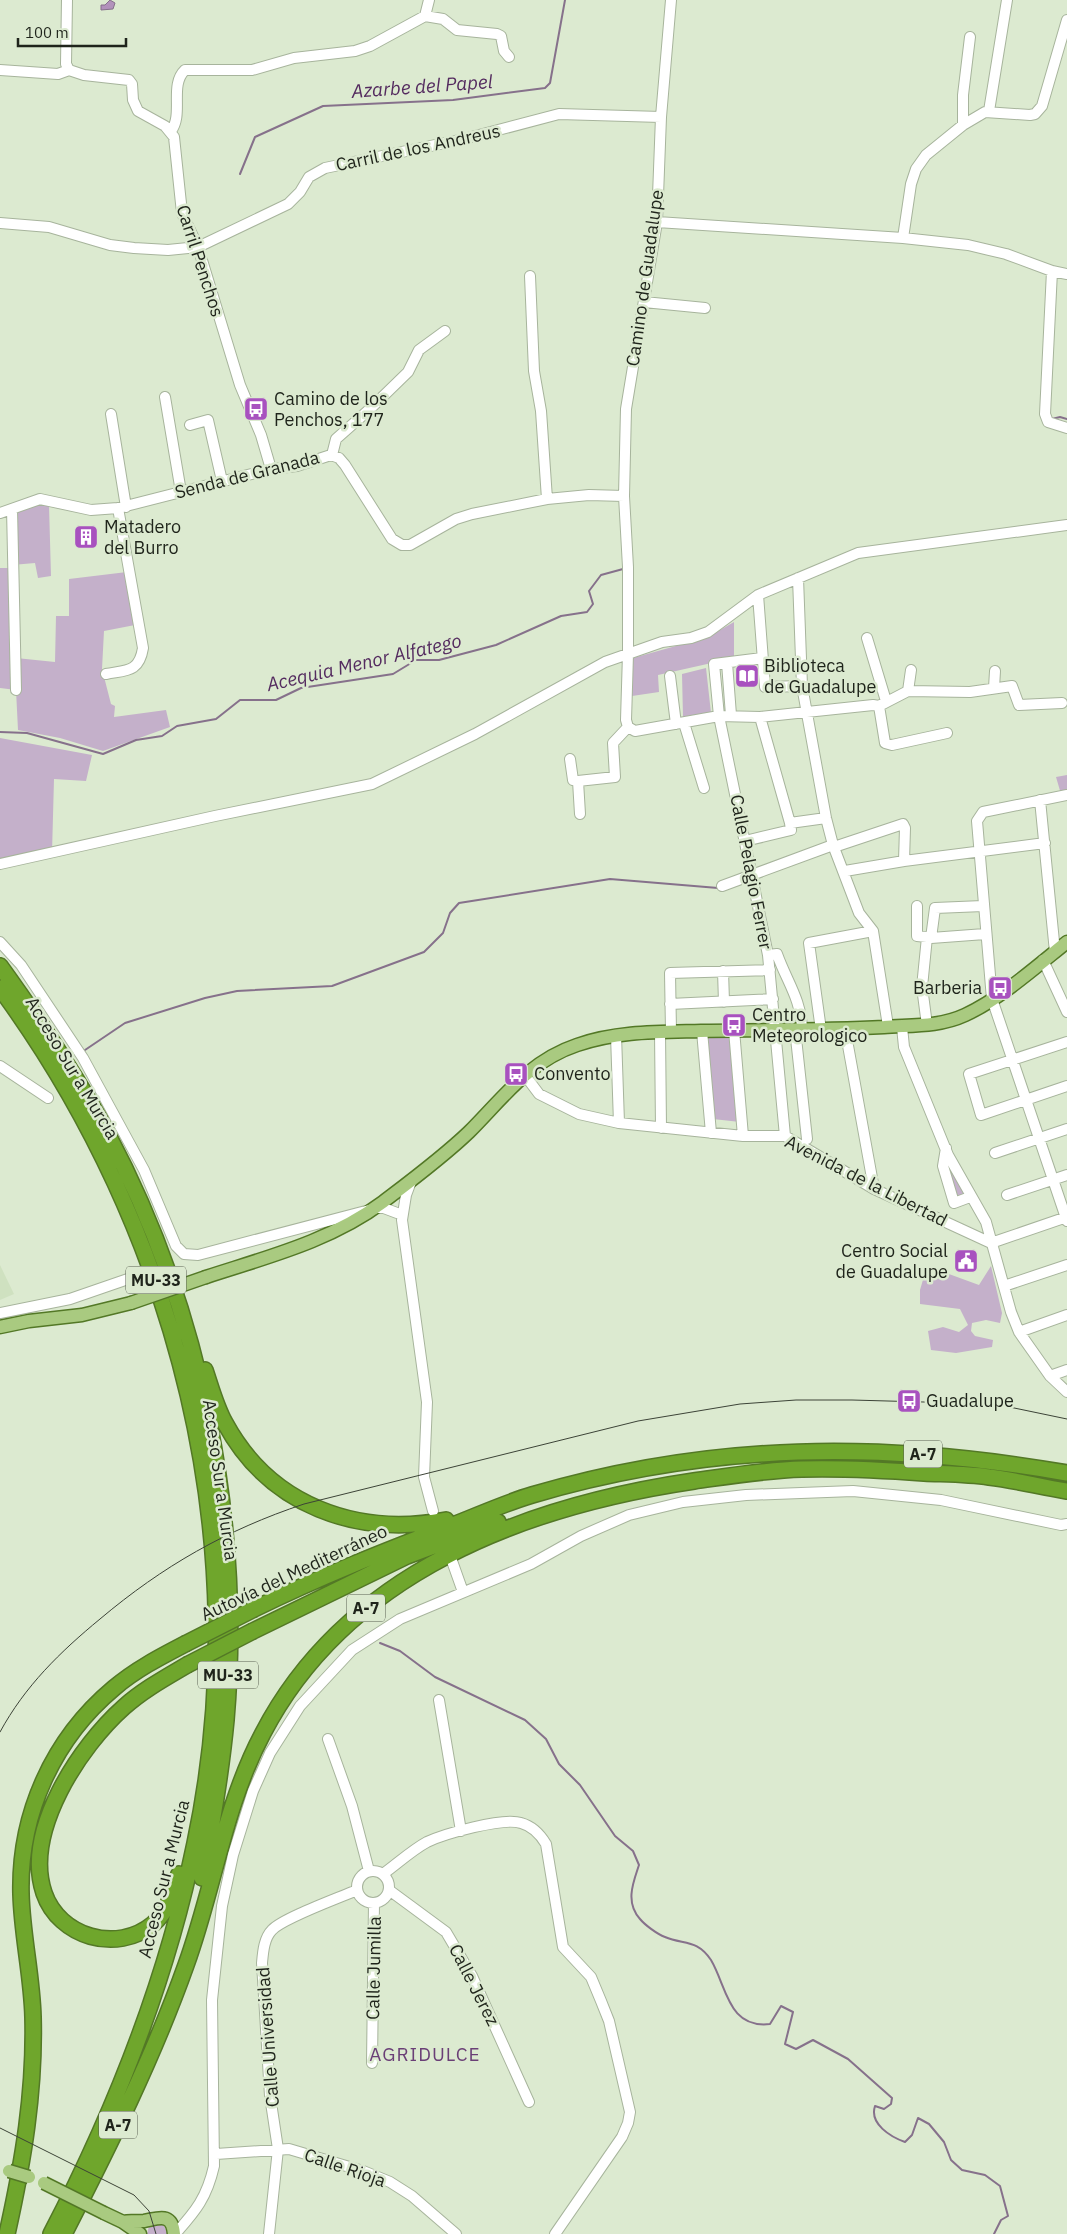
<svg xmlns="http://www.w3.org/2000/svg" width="1067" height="2234" font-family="'IBM Plex Sans',sans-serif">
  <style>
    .built { fill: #cfe1c0 }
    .green { fill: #c4b0ca }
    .water { fill: #b292bb; stroke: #86718b }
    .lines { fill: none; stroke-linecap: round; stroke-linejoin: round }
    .stream { stroke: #86718b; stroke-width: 2 }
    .minor-casing { stroke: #a7b49c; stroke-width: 12 }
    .major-casing { stroke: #537826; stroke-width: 15 }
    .highway-casing { stroke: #537826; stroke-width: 18 }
    .minor { stroke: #fff; stroke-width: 10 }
    .major { stroke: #a9ca80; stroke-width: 12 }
    .highway { stroke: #6fa62c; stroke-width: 15 }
    .tram { stroke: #3c4337; stroke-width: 1 }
    .major-bridge-casing { stroke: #537826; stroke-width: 15; stroke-linecap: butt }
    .highway-bridge-casing { stroke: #537826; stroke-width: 18; stroke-linecap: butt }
    .major-bridge { stroke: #a9ca80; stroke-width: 12 }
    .highway-bridge { stroke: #6fa62c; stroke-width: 15 }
    .labels { text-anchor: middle; stroke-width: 5; stroke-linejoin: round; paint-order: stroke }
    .shield { fill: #dcead0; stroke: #585f51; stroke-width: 1 }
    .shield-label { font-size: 16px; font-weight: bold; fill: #1f241b }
    .street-label { font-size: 18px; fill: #1f241b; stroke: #dcead0 }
    .poi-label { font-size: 18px; fill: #1f241b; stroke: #dcead0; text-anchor: start }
    .water-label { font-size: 19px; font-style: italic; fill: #542b5f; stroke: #dcead0 }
    .neighbourhood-label { font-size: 19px; letter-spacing: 1px; fill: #6a3f76; stroke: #dcead0 }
  </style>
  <rect width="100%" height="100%" fill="#dcead0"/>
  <path class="built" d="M0 1265 14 1294 0 1300Z"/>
  <path class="green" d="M31 501 49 505 51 576 38 578 35 563 12 565V512Z
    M0 568H11L16 658 55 662 56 616H69V579L127 572 135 625 104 631 102 669 111 704 115 706 114 717 166 710 170 727 103 751 60 738 18 730 16 690 0 688Z
    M734 622V658L658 675 659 692 632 696 633 658 708 637Z
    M706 668 711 713 683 717 682 674Z
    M0 738 92 755 86 781 54 779 52 853 0 864Z
    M1067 775V794H1061L1056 777Z
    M730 1031 740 1122 713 1119 705 1032Z
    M947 1168 951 1169 966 1195 956 1198Z
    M927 1266 979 1285 991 1266 1002 1313 1000 1323 986 1320 972 1323 971 1331 975 1336 993 1340 992 1347 956 1353 931 1350 928 1331 943 1327 959 1332 968 1325 960 1309 920 1304V1290Z
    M163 2224 168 2234H147L149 2226Z"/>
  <path class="water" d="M110 0 115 3 113 9 101 10V5H105Z"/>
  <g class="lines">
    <path class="stream" d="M240 174 255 137 323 106 453 100 545 88 550 83 565 0
      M1052 419 1060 417 1067 419
      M0 732 27 733 103 754 136 740 162 736 177 726 216 719 240 700H276L301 688 393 674 416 660H439L496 645 561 616 587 612 593 604 589 591 601 575 623 569
      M85 1050 125 1023 205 998 237 991 332 986 424 952 443 933 450 913 459 903 610 879 718 888
      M380 1643 400 1651 435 1677 525 1720 546 1739 559 1764 580 1785 615 1836 633 1851 639 1865C633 1883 625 1902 640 1919 645 1925 657 1934 665 1937 684 1945 697 1939 711 1960 727 1987 728 2029 770 2024L781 2006 793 2012 785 2044 796 2049 813 2040 848 2059 892 2098 891 2104 884 2109 875 2106C869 2124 891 2137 905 2142L912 2135 918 2118 929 2124 944 2142 951 2160 962 2170 985 2175 1000 2186 1008 2216 1001 2220 994 2234"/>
    <defs>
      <path id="minor" d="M67 0 66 64 69 70 84 75 129 80 132 84 133 100 138 111 165 126 174 137 182 213 198 247 240 385 261 435 271 469
        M671 0 661 117 657 222 626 409 624 496 628 567V654L626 720 628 727 635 731 719 716 760 717 873 705 879 706 885 743 892 745 947 733
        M425 16 429 0
        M0 70 58 74 69 70
        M989 111 1007 0
        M963 125V95L970 37
        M171 131C184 114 169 85 185 70H252L294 58 355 51 370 46 425 16 443 19 457 30 497 34 501 36 504 51 509 57
        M657 222 903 238 968 245 1006 254 1052 271 1067 274
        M0 223 49 227 110 245 134 248 168 250 198 247 288 204 300 192 309 177 325 168 464 139 559 114 661 117
        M903 238 911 184 916 169 926 155 963 125 985 112 1030 115 1035 114 1042 106 1067 20
        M1052 271 1045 414 1048 422 1067 428
        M530 276 534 371 541 411 547 499
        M644 302 705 308
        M165 397 181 492
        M111 414 126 507
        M190 425 208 420 222 481
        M332 455 336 439 371 408 408 372 419 350 445 331
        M12 509 16 690
        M0 513 40 499 91 510 118 508 271 469 297 466 331 455 339 458 345 465 392 539 402 545H410L456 519 472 514 547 499 589 495 624 496
        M798 578 802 686 826 818 833 845 859 913 873 931 888 1026
        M758 595 765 687 802 686
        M867 638 886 701
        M762 658 714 664 719 716 768 955 785 1136
        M727 663 731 715
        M106 674C126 670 139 673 143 648L118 508
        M670 676 676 724
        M994 688 995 671
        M908 691 911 670
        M879 706 908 691 970 692 1012 686 1019 705 1062 703
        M760 717 790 823 826 818
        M684 723 704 788
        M570 759 573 780 578 781
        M1067 795 983 812 977 821 992 999 1067 1221
        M1040 800 1055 952
        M580 814 578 781 615 777 613 743 628 727
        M745 841 791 830 790 823
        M834 847 903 824 905 828 904 861
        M0 864 215 816 372 784 475 734 605 662 662 642 691 638 708 632 758 595 858 553 1067 525
        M845 871 904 861 1045 843
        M722 886 833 845
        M917 906V936L927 937 922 987 927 1025
        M983 906 935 908 931 938 985 934
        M0 942 21 965 83 1058 144 1170 176 1246 184 1254 198 1255 381 1207 397 1213
        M768 955 777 954C787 982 801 999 802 1029
        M1043 960 1067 1012
        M723 971 724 1002
        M670 1004 773 999
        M902 1027 904 1047 948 1155 986 1222 1011 1312 1019 1332 1050 1376 1067 1392
        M795 1029 807 1139
        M845 1029 874 1189
        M734 1030 743 1136
        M821 1030 809 943 873 931
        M671 1031 670 973 770 970
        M702 1031 711 1133
        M660 1032 661 1128
        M616 1035 619 1123
        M1067 1042 969 1074 981 1115 1067 1086
        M0 1066 48 1098
        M524 1074 539 1094 579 1114 619 1123 743 1136H785L874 1189 991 1243
        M946 1148 943 1166 954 1203 970 1197
        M995 1153 1067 1129
        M412 1179 406 1195 402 1220 427 1402 424 1477 433 1511
        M1007 1195 1067 1175
        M991 1243 1067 1217
        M1004 1286 1067 1265
        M0 1313 70 1299 128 1279
        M1019 1332 1067 1315
        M1050 1376 1067 1370
        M452 1561 463 1592
        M439 1700 461 1831
        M328 1739 352 1806 369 1871
        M357 1887a16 16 0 1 1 32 0a16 16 0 1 1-32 0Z
        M383 1874C397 1864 412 1850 427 1842 444 1834 503 1817 521 1823 532 1826 540 1834 546 1844L563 1947 591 1977 601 2001 609 2021 630 2112 628 2123 622 2137 555 2234
        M389 1890 446 1932 472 1976 529 2102
        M372 2063 374 1903
        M216 2154 289 2149 363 2171 390 2182 412 2196 456 2234
        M175 2234C196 2211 207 2197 214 2166L212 2000 222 1906 233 1855 253 1791 270 1753 300 1706 352 1650 400 1619 531 1564 581 1536 629 1515 683 1502 746 1495 853 1491 941 1500 1061 1525 1067 1524
        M269 2234 278 2149 270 2096 262 1963C263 1952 264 1938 272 1930 283 1918 339 1898 357 1890"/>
      <path id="major" d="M206 1277C267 1257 331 1241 383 1202 412 1180 443 1157 469 1132 503 1098 529 1061 577 1045 617 1031 659 1032 701 1031 762 1030 823 1030 884 1027 912 1025 939 1027 965 1015 1000 999 1037 966 1067 942
        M0 1327 29 1321 82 1315 131 1303
        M104 2213 123 2222 140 2234
        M123 2222C130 2221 137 2221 144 2221 157 2219 172 2211 174 2234"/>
      <path id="highway" d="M0 966C39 1020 76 1075 107 1133 201 1310 243 1521 226 1720 221 1773 212 1826 202 1878
        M0 988C179 1231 258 1546 195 1843 167 1979 115 2111 51 2234
        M205 1370C211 1388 216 1407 225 1423 270 1506 357 1537 446 1520
        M254 1609C319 1577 385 1551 453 1525 479 1515 505 1503 532 1495 712 1442 883 1441 1067 1473
        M253 1631 407 1556 498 1522
        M179 1874C173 1893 168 1911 153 1924 117 1954 59 1937 44 1893 23 1831 80 1746 124 1707 143 1690 165 1678 187 1665
        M7 2234C23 2162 35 2092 33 2017 32 1976 22 1935 21 1894 19 1814 53 1739 114 1688 135 1670 160 1657 185 1644
        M64 2234C109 2146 153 2058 186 1965 214 1888 224 1806 263 1733 347 1572 525 1506 694 1481 730 1476 766 1470 802 1469 843 1468 883 1470 924 1473 946 1474 968 1474 989 1477 1015 1480 1041 1487 1067 1491"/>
    </defs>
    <use href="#minor" class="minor-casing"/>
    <use href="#major" class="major-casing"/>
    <use href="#highway" class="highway-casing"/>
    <use href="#minor" class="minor"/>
    <use href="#major" class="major"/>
    <use href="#highway" class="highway"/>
    <path class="tram" d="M0 1732C25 1686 60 1652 100 1619 163 1566 226 1530 304 1504L638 1421 740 1404 796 1400H852L995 1404 1067 1419
      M0 2128 134 2195 149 2211 156 2234"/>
    <defs>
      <path id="major-bridge" d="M131 1303 206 1277
        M9 2171 29 2177
        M44 2183 104 2213"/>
      <path id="highway-bridge" d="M185 1644 254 1609
        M187 1665 253 1631"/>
    </defs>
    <use href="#major-bridge" class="major-bridge-casing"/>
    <use href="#highway-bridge" class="highway-bridge-casing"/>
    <use href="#major-bridge" class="major-bridge"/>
    <use href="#highway-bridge" class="highway-bridge"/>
  </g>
  <defs>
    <symbol id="bus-square" viewBox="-11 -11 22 22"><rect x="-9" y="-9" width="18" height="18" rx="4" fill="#a851bf" stroke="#dcead0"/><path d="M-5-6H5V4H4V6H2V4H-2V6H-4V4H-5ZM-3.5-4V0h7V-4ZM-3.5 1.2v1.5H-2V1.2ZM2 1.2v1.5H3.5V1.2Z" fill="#fff"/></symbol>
    <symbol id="building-square" viewBox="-11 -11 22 22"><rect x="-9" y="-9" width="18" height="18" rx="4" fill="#a851bf" stroke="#dcead0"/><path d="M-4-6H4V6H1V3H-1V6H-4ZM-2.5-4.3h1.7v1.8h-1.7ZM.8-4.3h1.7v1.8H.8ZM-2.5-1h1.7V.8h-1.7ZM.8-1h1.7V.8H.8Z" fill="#fff"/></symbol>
    <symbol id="library-square" viewBox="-11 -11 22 22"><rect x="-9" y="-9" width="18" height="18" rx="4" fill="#a851bf" stroke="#dcead0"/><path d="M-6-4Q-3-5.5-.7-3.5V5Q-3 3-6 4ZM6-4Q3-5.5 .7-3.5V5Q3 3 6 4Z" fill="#fff"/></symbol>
    <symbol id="civic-square" viewBox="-11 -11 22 22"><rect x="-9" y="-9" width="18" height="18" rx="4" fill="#a851bf" stroke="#dcead0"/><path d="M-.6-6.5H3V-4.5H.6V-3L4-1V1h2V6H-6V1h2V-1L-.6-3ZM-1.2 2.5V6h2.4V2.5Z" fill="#fff"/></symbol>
  </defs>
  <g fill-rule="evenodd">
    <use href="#bus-square" x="242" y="395" width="28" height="28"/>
    <use href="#building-square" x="72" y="523" width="28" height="28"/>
    <use href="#library-square" x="733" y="662" width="28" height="28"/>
    <use href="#bus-square" x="986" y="974" width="28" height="28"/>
    <use href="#bus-square" x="720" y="1011" width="28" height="28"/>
    <use href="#bus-square" x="502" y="1060" width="28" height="28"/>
    <use href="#civic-square" x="952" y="1247" width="28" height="28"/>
    <use href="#bus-square" x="895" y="1387" width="28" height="28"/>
  </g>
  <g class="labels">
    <g class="shield">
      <rect x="126" y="1266.5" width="60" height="27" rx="4"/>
      <rect x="904" y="1440.5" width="38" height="27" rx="4"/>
      <rect x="347" y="1594.5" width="38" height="27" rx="4"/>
      <rect x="198" y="1661.5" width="60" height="27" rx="4"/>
      <rect x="99" y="2111.5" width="38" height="27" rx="4"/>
    </g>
    <g class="shield-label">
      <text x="156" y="1286">MU-33</text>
      <text x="923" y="1460">A-7</text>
      <text x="366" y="1614">A-7</text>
      <text x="228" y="1681">MU-33</text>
      <text x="118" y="2131">A-7</text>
    </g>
    <g class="street-label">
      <text transform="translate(418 148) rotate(-12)" y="6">Carril de los Andreus</text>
      <text transform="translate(200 261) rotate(72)" y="6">Carril Penchos</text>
      <text transform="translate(645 278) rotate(-82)" y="6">Camino de Guadalupe</text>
      <text transform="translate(247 475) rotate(-14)" y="6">Senda de Granada</text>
      <text transform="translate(751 872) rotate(79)" y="6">Calle Pelagio Ferrer</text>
      <text transform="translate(72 1068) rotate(59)" y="6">Acceso Sur a Murcia</text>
      <text transform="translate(866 1181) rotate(27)" y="6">Avenida de la Libertad</text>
      <text transform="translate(220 1480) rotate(82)" y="6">Acceso Sur a Murcia</text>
      <text transform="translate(294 1573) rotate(-25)" y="6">Autovía del Mediterráneo</text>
      <text transform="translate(164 1879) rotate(-76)" y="6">Acceso Sur a Murcia</text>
      <text transform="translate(374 1968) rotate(-89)" y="6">Calle Jumilla</text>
      <text transform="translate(474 1985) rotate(63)" y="6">Calle Jerez</text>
      <text transform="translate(268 2037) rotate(-94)" y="6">Calle Universidad</text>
      <text transform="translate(345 2168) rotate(19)" y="6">Calle Rioja</text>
    </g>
    <g class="poi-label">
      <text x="274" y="405">Camino de los<tspan x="274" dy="21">Penchos, 177</tspan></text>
      <text x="104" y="533">Matadero<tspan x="104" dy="21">del Burro</tspan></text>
      <text x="764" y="672">Biblioteca<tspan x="764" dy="21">de Guadalupe</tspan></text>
      <text x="982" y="994" text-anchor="end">Barberia</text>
      <text x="752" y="1021">Centro<tspan x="752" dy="21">Meteorologico</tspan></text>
      <text x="534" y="1080">Convento</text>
      <text x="948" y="1257" text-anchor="end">Centro Social<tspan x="948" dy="21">de Guadalupe</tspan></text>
      <text x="926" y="1407">Guadalupe</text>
    </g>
    <g class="water-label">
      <text transform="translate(422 86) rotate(-4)" y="7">Azarbe del Papel</text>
      <text transform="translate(364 662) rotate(-13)" y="7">Acequia Menor Alfatego</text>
    </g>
    <g class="neighbourhood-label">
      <text x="425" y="2061">AGRIDULCE</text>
    </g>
  </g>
  <path d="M18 38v8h108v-8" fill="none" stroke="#1f241b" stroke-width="2.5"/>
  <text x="25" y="38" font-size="15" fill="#1f241b" stroke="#dcead0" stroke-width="4" paint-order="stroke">100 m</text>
</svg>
